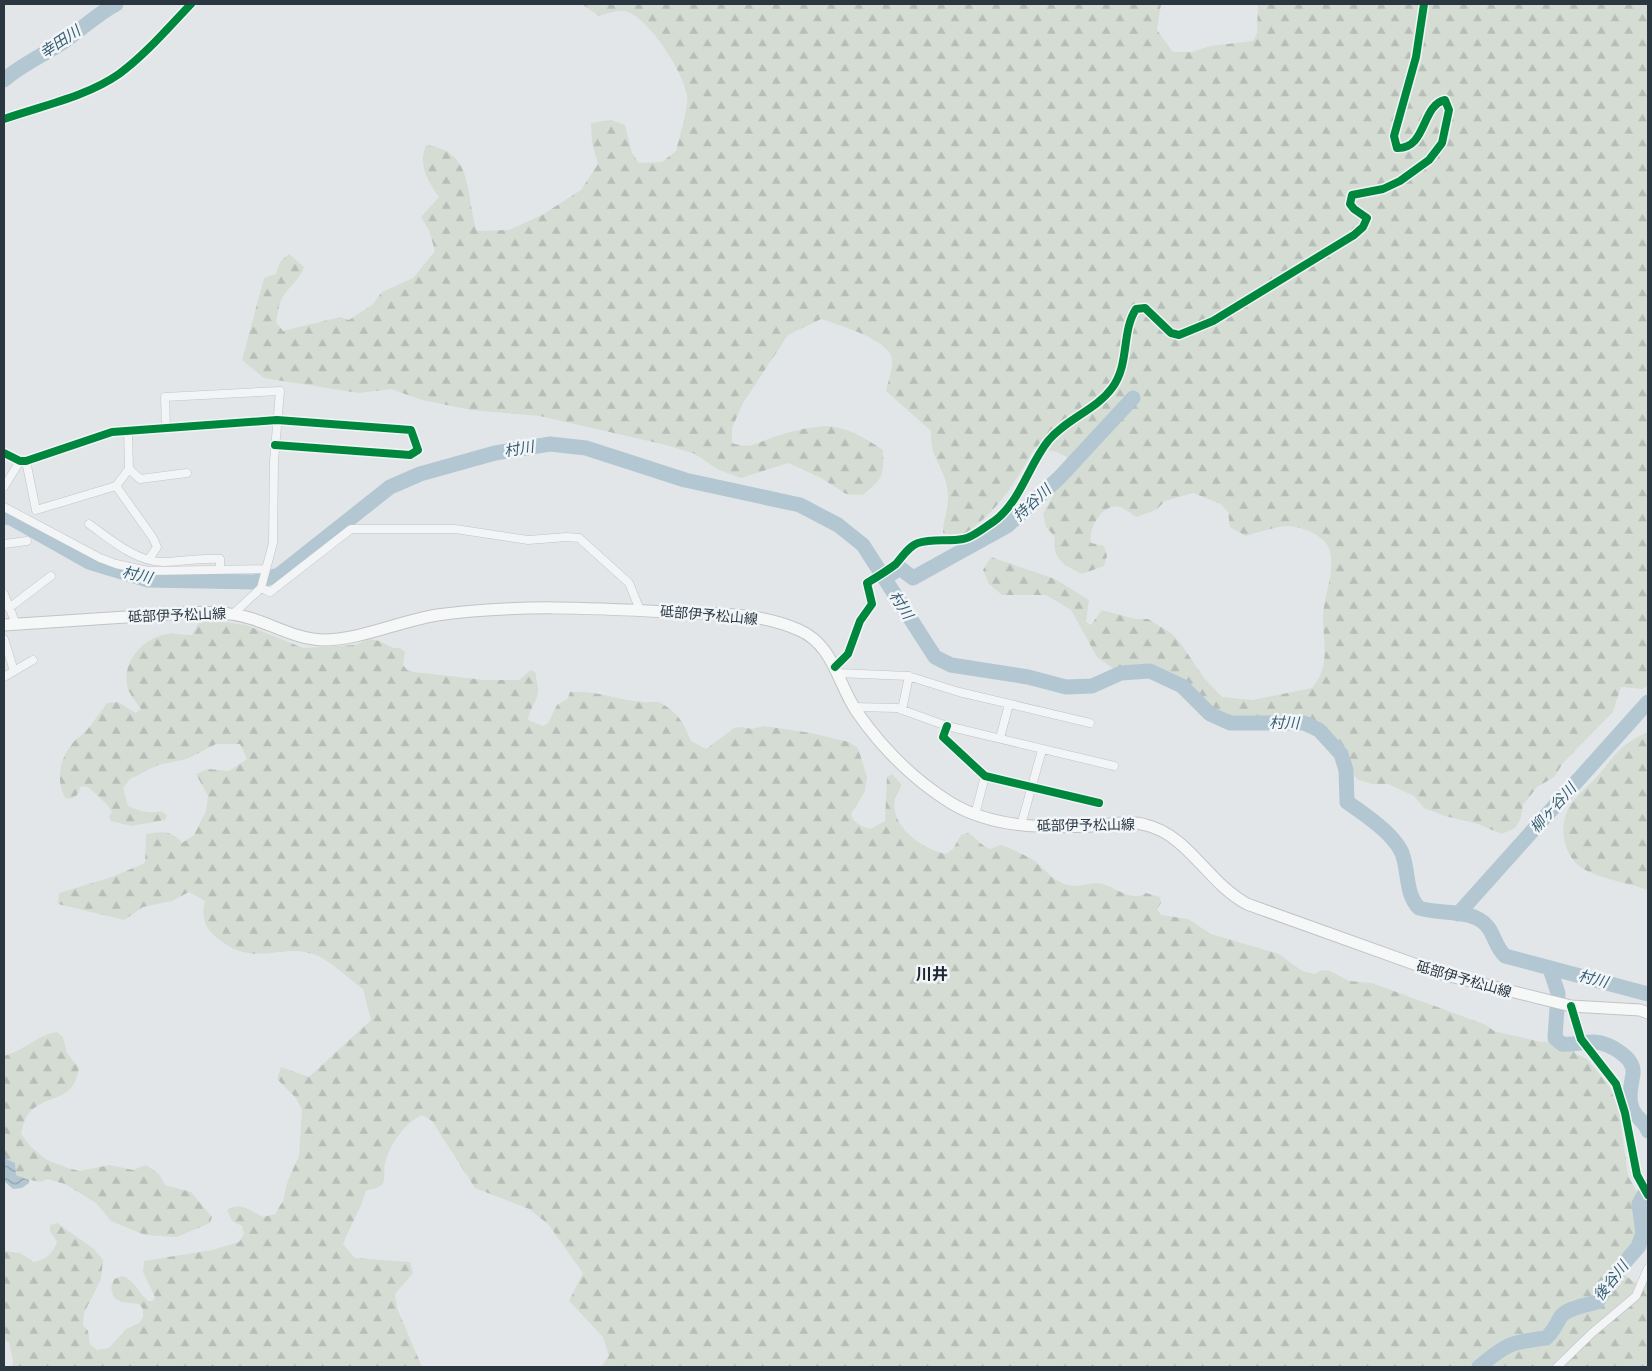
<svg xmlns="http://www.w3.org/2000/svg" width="1652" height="1371" font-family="Commissioner,'Noto Sans JP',sans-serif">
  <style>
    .forest { fill: url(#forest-firs) }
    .water { fill: url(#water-waves) }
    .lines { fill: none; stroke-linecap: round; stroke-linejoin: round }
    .river { stroke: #b2c7d2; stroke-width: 15 }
    .minor-casing { stroke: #c1c4c6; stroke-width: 9 }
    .secondary-casing { stroke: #c1c4c6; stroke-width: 13 }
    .minor { stroke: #f2f4f5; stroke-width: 8 }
    .secondary { stroke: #f6f7f7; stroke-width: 11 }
    .cycleway-casing { stroke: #f1f5f7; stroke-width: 11 }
    .cycleway { stroke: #00873e; stroke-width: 8 }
    .labels { text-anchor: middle; stroke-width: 5; stroke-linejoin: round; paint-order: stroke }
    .street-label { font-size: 14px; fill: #2a3741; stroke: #f1f5f7 }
    .water-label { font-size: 15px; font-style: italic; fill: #355d74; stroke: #f1f5f7 }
    .quarter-label { font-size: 16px; font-weight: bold; fill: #1c2732; stroke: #f1f5f7 }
  </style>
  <defs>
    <pattern id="forest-firs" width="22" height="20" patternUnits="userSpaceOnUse" patternTransform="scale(1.25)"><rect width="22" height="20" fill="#d5dcd4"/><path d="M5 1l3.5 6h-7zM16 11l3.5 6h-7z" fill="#b7bdb7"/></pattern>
    <pattern id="water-waves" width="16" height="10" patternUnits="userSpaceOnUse" patternTransform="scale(1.25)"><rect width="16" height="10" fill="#b2c7d2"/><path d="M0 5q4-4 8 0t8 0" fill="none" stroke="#91a2ac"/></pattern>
  </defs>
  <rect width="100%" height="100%" fill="#e3e6e8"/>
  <path class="forest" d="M582 4H1161L1157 30 1173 52H1192L1210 46 1253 41 1257 33 1258 4H1648V686L1642 689 1621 687 1613 712 1563 763 1554 777 1537 787 1523 805 1521 818 1515 828 1502 834 1478 824 1445 816 1424 808 1414 796 1388 784H1371L1357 779 1350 769 1346 750 1323 726 1306 717 1230 718 1211 709 1186 685 1143 666 1114 669 1097 657 1071 610 1046 595H1002L989 584 983 570 991 557 1055 579 1089 600 1086 622 1091 625 1102 610 1135 619H1148L1171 633 1181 644 1204 678 1222 697 1252 700 1312 688C1331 664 1323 645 1323 616 1324 595 1335 573 1330 551 1326 536 1302 526 1287 526 1274 527 1258 532 1246 536L1230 527 1228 512 1221 504 1193 493 1165 501 1156 510 1136 517C1131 514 1125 508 1119 507 1102 503 1088 529 1091 543L1104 546 1107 556 1104 566 1082 574C1065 566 1051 559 1055 537L1046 527 1043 514 1052 498 1067 457 1054 451 1034 449C1010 491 1000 508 961 537L943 533C943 519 949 508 948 494 946 468 929 458 931 431L886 391C888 382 893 368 892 359 889 339 838 325 821 319L788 335 743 403 732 428V443C749 449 754 444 771 438 787 432 820 424 835 427 853 430 869 441 883 450 884 476 883 478 863 495L846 494 821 478 788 463 741 478 717 469 695 454 666 445 540 416 471 410 422 400 391 389 359 393 264 378 242 360 264 278 276 274 280 262 289 254 304 267C300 280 289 286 282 298 278 305 278 315 276 322L283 331 340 317 349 320 372 305 382 292 413 278 435 251 429 230 421 217 439 197C427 180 418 165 426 145 475 151 465 195 477 231L509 230 542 215 581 190 598 164 592 143 591 123 611 120 625 125 632 153 639 163 662 162 676 151C679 140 689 105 687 95 683 72 649 17 625 11 618 10 606 14 599 16Z
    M212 620 246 625 303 648 355 645 369 639 379 641 394 648H400L405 652 403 665 407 670 414 672 484 680H519L531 670 536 673C535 680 539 685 538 693 536 703 529 710 528 720L543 726 548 723 557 705 568 698 570 692C595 690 619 700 642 702 648 703 657 701 661 703 680 715 683 722 691 741L706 749 734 728 742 727 752 729 764 726 811 733 849 742 858 748 867 777 865 791 851 814C853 823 861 826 870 829L885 821 887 777 892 774 902 785C900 789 896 794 895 799 889 826 923 850 946 854L953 849 961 835 968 833C977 838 980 845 990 849 993 848 997 846 1000 845 1004 845 1028 857 1032 859 1040 864 1047 874 1055 879 1078 894 1087 879 1103 884 1118 889 1132 902 1146 893L1160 897 1161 903 1157 909 1161 915 1188 919 1211 934 1279 954 1302 971 1315 974 1321 970 1330 971 1349 981 1372 983 1486 1025 1494 1031 1541 1042 1567 1041 1576 1054 1587 1059 1610 1087 1619 1111 1628 1176 1648 1212V1248L1628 1269 1626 1276 1636 1283 1648 1282V1367H601L609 1356 603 1337 569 1301 583 1273 548 1224 529 1209 475 1188 432 1121 422 1115C404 1124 391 1143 385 1163 383 1169 386 1177 383 1183 381 1188 371 1189 366 1191 361 1209 350 1226 343 1244L355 1258 410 1262 413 1273 395 1294 397 1308 422 1367H12L13 1361 9 1342 4 1340V1251L20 1253 34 1262C47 1259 52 1254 57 1242L50 1231V1225L57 1223 94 1249 103 1260 101 1279 84 1313 83 1325 88 1331 90 1344 97 1350 109 1348 126 1329 139 1323 143 1317V1309L139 1304 121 1302 114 1298 111 1288 114 1279 123 1276C135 1281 138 1292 148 1301H153L155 1297 143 1272 144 1261 212 1250 239 1242 244 1234 242 1226 232 1221 227 1210C240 1201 251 1211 263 1217L275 1214 283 1201 288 1180 299 1156 302 1110 296 1098 277 1079 281 1067 309 1077 371 1020 363 989C349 979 332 962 316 955 280 941 256 970 217 938 204 927 201 917 205 901L189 892 172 901 143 907 124 920 58 904 59 893 112 877 145 863 146 834C161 832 171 829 182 843L194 835 206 811 208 796 196 774 208 769 229 771 247 759 240 744H216L187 759 158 765 130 779 123 788 128 806C140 811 148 814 161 811L167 815 165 820 131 826 111 821 109 817 112 812C109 804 95 794 88 787L81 786 77 795 71 799 65 798C56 780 59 760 72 744 76 738 82 736 86 731 94 722 100 712 107 703L118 702 136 713 141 709C137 703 131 696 128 689 120 664 143 636 169 634 176 633 184 635 192 635L200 621Z
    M1648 732V890C1629 883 1590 877 1577 864 1561 849 1559 823 1571 804 1579 793 1591 784 1600 773 1617 753 1622 743 1648 732Z
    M56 1032 63 1037 67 1053 79 1068C73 1104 50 1092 30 1112 24 1118 23 1127 21 1134L31 1147 47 1160 68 1168 79 1171 110 1165 133 1170 146 1165 159 1174 165 1185 191 1192 212 1217 210 1223 177 1237 145 1235 111 1221 96 1203 65 1184 47 1179 41 1182 20 1178 16 1175 12 1162 6 1159 4 1149V1056C23 1051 36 1036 56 1032Z"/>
  <path class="water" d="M4 1149 6 1151V1159L15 1163 16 1175 29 1180V1183L22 1188 13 1189 4 1181Z"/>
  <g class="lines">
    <path class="river" d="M4 80C22 64 46 54 66 40 83 28 97 14 116 4
      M4 517 11 518 89 562 148 580 254 582 279 575 390 487 420 474 495 453 550 444 586 448 685 480 800 505 838 525 863 545 935 657 951 665 1028 677 1066 687 1092 686 1121 673 1150 671 1182 686 1210 714 1230 723H1304L1319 730 1341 754 1346 770 1347 802C1363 813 1394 834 1402 853 1409 871 1405 894 1419 908 1439 915 1473 908 1487 926 1495 935 1494 945 1505 956L1648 994
      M885 578 900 568 913 578 1007 526 1060 477 1133 398
      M1458 914 1648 702
      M1550 969 1558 993 1555 1038 1562 1044C1573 1045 1583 1042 1594 1042 1609 1043 1635 1057 1633 1074 1631 1086 1627 1101 1634 1112 1638 1119 1645 1122 1648 1131
      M1479 1367C1506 1344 1511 1342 1546 1338 1554 1331 1555 1326 1560 1318 1565 1308 1587 1305 1597 1302L1620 1268 1638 1247 1643 1233 1639 1204 1648 1187"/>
    <defs>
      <path id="minor" d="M4 119C41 106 86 97 119 74 145 55 168 28 191 4
        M166 428 165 397 280 391 274 461 273 543 261 588 233 614
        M4 453 20 461H26L112 432 277 420 411 430 418 450 410 455 275 445
        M26 461 36 510 116 486 129 469 128 431
        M129 469 140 479 187 473
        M116 486 153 538 157 547 149 559
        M4 487 20 461
        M4 507 100 558 116 564 148 571 266 569
        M89 524C110 539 137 563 165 562 184 561 202 558 220 559V570
        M4 544 27 541
        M261 588 270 592 351 529H455L528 540 567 537 579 538 629 583 640 610
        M4 594 16 624
        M9 608 51 576
        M4 639 14 671
        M835 667 848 654 860 621 872 604 867 583C877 577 887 571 896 564 902 557 909 546 918 543 933 538 948 542 963 539 972 538 985 527 993 522 1020 503 1028 466 1048 441 1066 419 1096 410 1112 388 1130 364 1121 332 1136 309L1145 308 1171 333 1179 335 1213 321 1354 235 1363 227 1367 218 1354 209 1350 204 1352 195 1383 189 1400 181 1429 160 1442 143 1449 110 1445 100C1421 105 1427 149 1397 148L1394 136 1416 57 1424 4
        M838 673 908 676 959 692 1090 723
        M4 677 33 660
        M854 707 897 708 947 726 1114 766
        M902 710 909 676
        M947 726 943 737 985 776 1099 803
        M1000 738 1009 704
        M975 815 985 776
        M1021 825 1042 750
        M1571 1006 1581 1039 1616 1084 1625 1113 1637 1175 1648 1195
        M1557 1367 1592 1333 1636 1296 1648 1268"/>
      <path id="secondary" d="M4 625C50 622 95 619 141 616 170 614 201 610 230 614 262 617 290 639 323 640 359 640 400 621 437 615 514 604 593 608 671 612 713 614 760 612 799 630 834 645 838 685 857 712 882 748 914 780 951 803 993 828 1043 828 1091 826 1108 825 1129 820 1146 825 1188 835 1208 883 1247 904L1442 974 1571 1006 1640 1010 1648 1013"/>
    </defs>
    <use href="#minor" class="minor-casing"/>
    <use href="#secondary" class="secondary-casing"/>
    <use href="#minor" class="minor"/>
    <use href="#secondary" class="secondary"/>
    <defs>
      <path id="cycleway" d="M4 119C41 106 86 97 119 74 145 55 168 28 191 4
        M4 453 20 461H26L112 432 277 420 411 430 418 450 410 455 275 445
        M835 667 848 654 860 621 872 604 867 583C877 577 887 571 896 564 902 557 909 546 918 543 933 538 948 542 963 539 972 538 985 527 993 522 1020 503 1028 466 1048 441 1066 419 1096 410 1112 388 1130 364 1121 332 1136 309L1145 308 1171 333 1179 335 1213 321 1354 235 1363 227 1367 218 1354 209 1350 204 1352 195 1383 189 1400 181 1429 160 1442 143 1449 110 1445 100C1421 105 1427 149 1397 148L1394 136 1416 57 1424 4
        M947 726 943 737 985 776 1099 803
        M1571 1006 1581 1039 1616 1084 1625 1113 1637 1175 1648 1195"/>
    </defs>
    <use href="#cycleway" class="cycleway-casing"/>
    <use href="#cycleway" class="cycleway"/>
  </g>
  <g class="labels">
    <g class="street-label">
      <text transform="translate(177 615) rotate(-2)" y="5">砥部伊予松山線</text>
      <text transform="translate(709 615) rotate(5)" y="5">砥部伊予松山線</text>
      <text transform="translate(1086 825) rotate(-1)" y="5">砥部伊予松山線</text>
      <text transform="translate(1464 979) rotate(16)" y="5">砥部伊予松山線</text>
    </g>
    <g class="water-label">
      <text transform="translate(60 42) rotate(-34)" y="5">幸田川</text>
      <text transform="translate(519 449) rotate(-10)" y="5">村川</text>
      <text transform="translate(1032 503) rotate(-43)" y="5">持谷川</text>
      <text transform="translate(137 575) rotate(13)" y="5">村川</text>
      <text transform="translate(901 605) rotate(57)" y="5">村川</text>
      <text transform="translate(1284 723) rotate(1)" y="5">村川</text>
      <text transform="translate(1553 808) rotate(-48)" y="5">柳ヶ谷川</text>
      <text transform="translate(1593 979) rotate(15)" y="5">村川</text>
      <text transform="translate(1611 1281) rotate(-51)" y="5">後谷川</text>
    </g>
    <g class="quarter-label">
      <text x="932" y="980">川井</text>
    </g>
  </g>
  <rect width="1652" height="1371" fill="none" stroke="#2a3741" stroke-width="10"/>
</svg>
